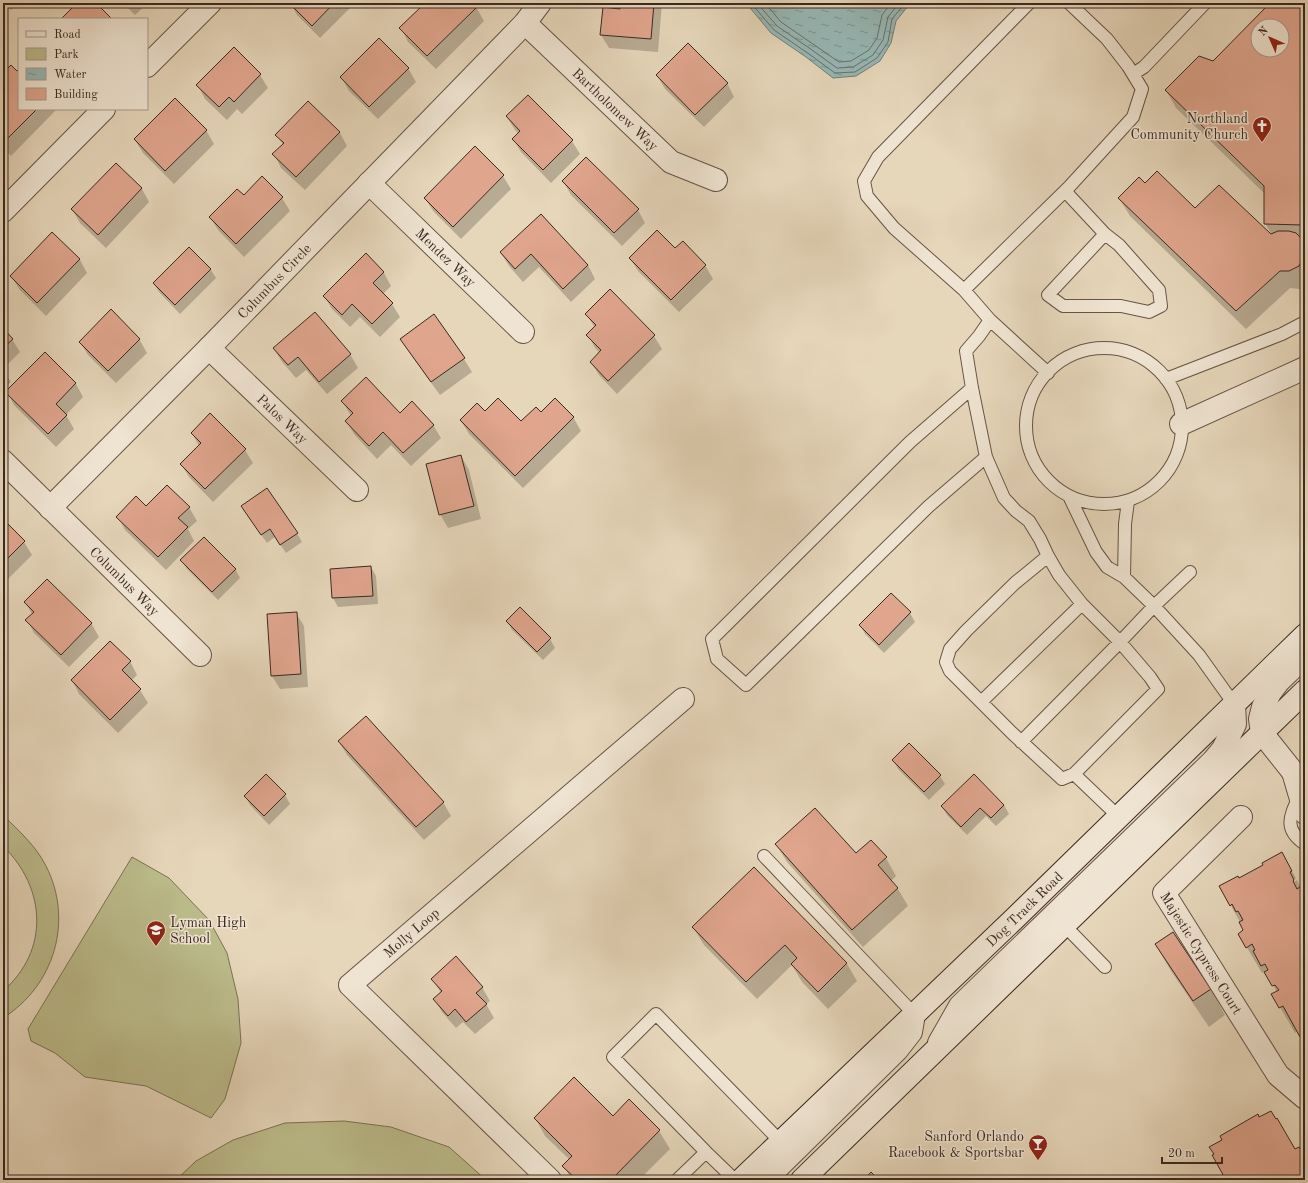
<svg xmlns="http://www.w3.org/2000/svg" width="1308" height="1183" font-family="'Old Standard TT',serif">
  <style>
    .green { fill: #bcbc8b; stroke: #7c7256 }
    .water { fill: url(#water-ripples); stroke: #737f7a }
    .shadow { fill: #0003; fill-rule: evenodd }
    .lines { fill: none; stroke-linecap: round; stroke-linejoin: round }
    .shore { stroke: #6a706c; stroke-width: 1 }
    .building { fill: #dfa58d; stroke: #3c2921; fill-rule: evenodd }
    .service-casing { stroke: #665447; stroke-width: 14 }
    .minor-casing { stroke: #665447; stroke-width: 24 }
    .secondary-casing { stroke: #3c2921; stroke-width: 24 }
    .service { stroke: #efe4d2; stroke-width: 12 }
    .minor { stroke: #efe4d2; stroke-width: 22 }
    .secondary { stroke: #efe4d2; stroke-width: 22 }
    .labels { text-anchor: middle; stroke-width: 3; stroke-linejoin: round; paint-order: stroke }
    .street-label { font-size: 14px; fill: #3c2921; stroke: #efe4d2 }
    .poi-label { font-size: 14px; fill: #3c2921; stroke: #efe4d2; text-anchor: end }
  </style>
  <defs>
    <pattern id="water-ripples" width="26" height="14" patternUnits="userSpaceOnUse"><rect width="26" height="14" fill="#97b8b6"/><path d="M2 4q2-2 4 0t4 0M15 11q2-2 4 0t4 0" fill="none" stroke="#7c9694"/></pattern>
  </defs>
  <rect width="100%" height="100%" fill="#e6d6ba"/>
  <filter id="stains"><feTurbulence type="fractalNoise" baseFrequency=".005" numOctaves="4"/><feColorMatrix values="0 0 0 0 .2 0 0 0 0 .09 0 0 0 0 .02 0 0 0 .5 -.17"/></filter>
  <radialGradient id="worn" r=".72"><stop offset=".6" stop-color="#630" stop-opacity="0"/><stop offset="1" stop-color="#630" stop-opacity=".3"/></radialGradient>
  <path class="green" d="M3 815C19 831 36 846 46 866 74 921 54 986 3 1018V991C50 950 46 888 3 846Z
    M132 857 169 878 209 920 227 953 238 999 241 1043 225 1099 211 1118 146 1086 85 1077 55 1053 31 1041 28 1029Z
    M344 1121 391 1127 449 1147 486 1180H176L196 1161 233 1140 285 1123Z"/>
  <path class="water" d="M746 3H914L908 6 896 21 891 43 880 61 856 76 833 78 806 57 771 33Z"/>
  <path class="shadow" d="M5 3H18L11 10Z
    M123 3H148L135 15Z
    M290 3H355L320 38 297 15Z
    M421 3H472L476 7 484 21 436 69 408 42 401 28 423 6Z
    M491 3H497L495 6Z
    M621 3H662L658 52 609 48 601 35 621 10Z
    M1272 3H1305V242H1302L1305 247V286L1299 289 1290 288 1246 329 1130 216 1119 198 1145 184 1195 210 1270 236 1272 235 1265 223V194L1176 108 1166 90 1214 62ZM1258 26H1282V50H1258Z
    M234 49 260 75 268 88 242 114 237 109 227 120 205 99 198 85Z
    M408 68 416 82 378 119 349 91 342 78Z
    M19 71V109H57L11 156 3 148V74L17 73Z
    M657 75 727 83 734 97 704 127 665 89Z
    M528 96 572 141 580 154 551 183 521 152 513 139 519 134 515 130 507 117Z
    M308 102 340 133 347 146 305 190 281 168 274 154 283 145 277 135Z
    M206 130 214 144 174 184 143 153 135 140Z
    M475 148 503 176 511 189 461 239 433 211 425 198Z
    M116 164 142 189 149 202 106 248 80 223 72 209Z
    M262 178 282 198 290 211 244 257 218 230 210 217 244 197Z
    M563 181 638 210 645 223 622 246 571 195Z
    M541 215 588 265 595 279 571 302 539 267 523 282 509 266 501 253Z
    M52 233 80 260 87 273 46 316 19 289 11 276Z
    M189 248 211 270 216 278 180 314 159 292 154 284Z
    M675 250 705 265 713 279 679 312 638 271 630 258Z
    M366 255 384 273 391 286 383 294 392 304 400 317 380 337 360 317 350 327 332 309 324 296Z
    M610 290 654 336 662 349 617 394 599 375 591 362 600 353 595 348 588 335 595 328 586 314Z
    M433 316 464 359 472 372 440 395 409 352 401 339Z
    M3 330 12 339 20 352 3 369 11 382 3 389Z
    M139 339 147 353 116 383 88 355 80 342Z
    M274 349 350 354 358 368 327 394 306 370 296 378 282 362Z
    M45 354 76 384 83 397 66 415 74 429 56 447 14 405 7 392Z
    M342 401 400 414 433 425 441 438 411 466 391 445 377 459 354 434 346 421 351 416Z
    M485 413 521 422 541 414 573 417 581 431 523 488 469 434 461 421Z
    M192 433 245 450 253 463 213 502 189 477 181 464 199 446Z
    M461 456 469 470 481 519 448 528 440 514Z
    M189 507 197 521 188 529 194 541 166 570 125 530 118 517 146 508Z
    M247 515 297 533 302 542 286 553 275 537 267 543Z
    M8 525 24 542 32 555 3 584V531Z
    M182 561 235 569 240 578 218 600 187 569Z
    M371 567 376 576 378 604 338 607 333 598 331 570Z
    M25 602 91 623 99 637 69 667 34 633 27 620 32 614Z
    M520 609 550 639 555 648 543 660 512 630 507 621Z
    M296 613 304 626 308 687 280 689 272 676Z
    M910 613 915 622 884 653 865 634 860 625Z
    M130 661 137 675 131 681 140 690 148 703 118 733 79 694 72 680Z
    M339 742 443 802 451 816 424 840 347 755Z
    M893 760 940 776 945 784 929 800 898 769Z
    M266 775 285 795 290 804 269 825 250 805 245 796Z
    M1004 805 1009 814 996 826 986 816 967 835 947 815 942 806Z
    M776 844 886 858 896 876 891 881 898 889 908 906 863 947 787 862Z
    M1281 853 1296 878 1290 884 1297 880 1301 888 1305 891V1043L1298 1031 1295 1033 1273 995 1277 992 1265 971 1262 973 1239 934 1245 931 1220 886 1239 880 1264 865Z
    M754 868 847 964 857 981 828 1009 802 982 792 965 757 999 704 945 693 927Z
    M1173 934 1211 989 1225 1015 1209 1027 1171 971 1156 945Z
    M432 979 482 987 490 1001 486 1004 494 1018 475 1034 463 1022 456 1028 442 1012 434 999 441 993Z
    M629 1101 659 1131 670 1149 639 1180H572L564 1166 570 1160 545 1136 535 1118 613 1117Z
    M1295 1150 1305 1159V1180H1227Z"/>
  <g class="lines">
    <path class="shore" d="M751 3 774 30 809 54 835 73 855 72 877 58 888 42 892 19 905 3
      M757 3 777 26 812 50 837 68 853 67 873 55 883 40 888 17 899 3
      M765 3 781 22 839 62 851 61 869 50 877 38 882 15 891 3"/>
  </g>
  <path class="building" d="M77 3H96L112 19H61Z
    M289 3H334L312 26Z
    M423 3H473L477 7 427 56 399 28 424 4Z
    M620 3H654L651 39 600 35 603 7 620 9Z
    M1270 3H1305V227L1303 225 1264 224V186L1165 90 1199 56 1213 61ZM1258 26H1282V50H1258Z
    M379 38 409 68 369 107 340 77Z
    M688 43 728 83 695 115 656 75Z
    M234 47 261 74 234 102 229 97 219 107 196 85Z
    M11 65 17 71 19 69V109H37L3 143V73Z
    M528 95 573 140 543 170 512 139 520 131 506 116Z
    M175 98 207 130 165 171 134 139Z
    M308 101 340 132 296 177 272 154 284 143 275 135Z
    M475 146 504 175 453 227 424 198Z
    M586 157 639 209 614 233 562 181Z
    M116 163 142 188 98 235 71 209Z
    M1157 171 1195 208 1219 185 1271 234 1278 231H1289L1296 233 1301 238 1304 247H1305V254L1299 266 1289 271H1280L1236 311 1118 198 1139 177 1145 183Z
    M262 176 283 197 236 244 209 217 237 189 244 195Z
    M541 214 588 265 563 289 531 254 515 269 500 252Z
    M657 230 675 248 683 241 706 265 671 300 629 258Z
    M52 232 80 259 37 303 10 276Z
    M189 247 211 269 175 305 153 283Z
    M366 253 384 272 373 283 393 303 372 324 352 304 342 315 323 296Z
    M610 289 655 335 608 381 590 362 601 350 586 335 596 325 585 314Z
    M111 309 140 339 108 371 79 342Z
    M315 312 351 354 319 382 298 357 288 365 273 348Z
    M434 314 465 358 431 382 400 339Z
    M3 328 13 339 3 348Z
    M45 352 76 383 56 404 67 415 48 434 5 392Z
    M366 377 400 413 412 401 434 425 403 453 383 432 369 446 345 421 353 413 341 401Z
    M498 398 521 421 536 407 541 412 555 398 574 417 515 476 460 420 477 403 485 411Z
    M210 413 246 449 205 489 180 464 201 443 191 433Z
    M461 455 474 506 439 515 426 464Z
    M167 485 190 507 178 518 188 527 158 557 116 517 136 496 146 506Z
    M267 488 298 533 280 545 270 529 261 535 241 506Z
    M8 524 25 541 3 563V529Z
    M204 537 236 569 212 592 180 560Z
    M371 566 373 596 332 598 330 569Z
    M47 579 92 623 61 655 25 620 34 612 24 602Z
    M891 593 911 612 879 645 859 625Z
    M520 607 551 638 537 652 506 621Z
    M297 612 301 674 271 676 267 614Z
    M110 641 131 661 122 670 141 689 110 720 71 680Z
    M366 716 444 802 416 827 338 741Z
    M909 743 941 775 924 792 892 760Z
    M266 774 286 794 264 816 244 796Z
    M974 774 1004 805 991 818 980 808 961 827 941 806Z
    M815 808 856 853 871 840 887 857 878 865 898 888 852 930 775 844Z
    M1282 852 1292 871 1290 872 1294 880 1293 881 1297 889 1303 885 1305 890V1042L1302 1036 1300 1037 1283 1006 1279 1008 1271 994 1279 990 1275 985 1272 986 1264 972 1268 970 1265 964 1261 966 1253 951 1255 950 1252 944 1246 948 1238 934 1243 930 1239 922 1243 920 1238 911 1236 912 1232 904 1230 906 1219 886 1238 876 1239 878 1263 865 1262 863Z
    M754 867 847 963 818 992 791 964 797 958 785 945 746 982 692 927Z
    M1173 932 1211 989 1193 1001 1155 944Z
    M456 956 483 987 476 993 487 1004 466 1022 455 1009 448 1016 433 999 442 991 431 979Z
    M574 1077 613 1116 629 1099 660 1130 611 1180H577L562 1166 572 1156 534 1118Z
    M1271 1111 1276 1119 1277 1118 1295 1149 1299 1147 1305 1157V1162L1300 1165 1303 1170 1305 1169V1180H1226L1212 1155 1214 1154 1209 1147 1222 1140 1220 1136 1258 1114 1259 1117Z
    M871 1172 879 1180H864Z"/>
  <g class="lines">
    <defs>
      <path id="service" d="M1133 74 1144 67 1205 3
        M1065 191 1105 234 1119 245 1159 290 1161 306 1149 312 1121 306H1063L1048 295 1105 234
        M964 290 1069 187 1133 117 1142 89 1128 66 1107 39 1069 3
        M990 320 964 290 894 228 867 196 864 181 878 157 1029 3
        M1026 426a78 78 0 1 1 156 0a78 78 0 1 1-156 0Z
        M1048 373 990 320 979 336 966 351 972 388 986 457 1004 498 1016 511 1029 521 1040 539 1048 556
        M1166 379 1282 334 1305 322
        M972 388 910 442 712 639 717 659 746 685 929 506 986 457
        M1070 498 1096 552 1107 567 1124 577 1154 606 1199 655 1234 704
        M1124 577 1125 524 1128 501
        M981 702 1082 604
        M1021 742 1120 642 1082 604 1059 575 1048 556 1015 583 966 631 950 649 946 662 950 671 1012 733 1062 779 1074 774
        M1299 797C1290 816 1283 829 1305 844
        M1118 816 1074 774 1158 689 1150 677 1120 642 1154 606 1190 572
        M764 856 914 1014
        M1064 925 1105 967
        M706 1152 613 1057 656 1014 781 1142
        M677 1180 706 1152 735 1180"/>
      <g id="minor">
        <path id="s1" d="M525 23 671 162 716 180"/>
        <path d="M147 66 210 3"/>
        <path id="s2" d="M369 183 523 332"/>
        <path d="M3 211 104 109"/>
        <path id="s3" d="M209 348 357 490"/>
        <path d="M1181 424 1305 368"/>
        <path id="s4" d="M3 461 200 655"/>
        <path id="s5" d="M50 508 209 348 525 23 540 3"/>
        <path d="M1305 656 1279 681 1270 693 1263 707 1260 719 1262 733 1293 772 1305 780"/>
        <path d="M1293 772 1305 813"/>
        <path id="s6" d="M1241 817 1164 893 1278 1075 1305 1098"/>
        <path d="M939 1043 960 1006 1213 761 1223 749 1235 724 1234 704"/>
        <path id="s7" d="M550 1180 350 985 683 699"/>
        <path d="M765 1180 897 1050 911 1032 914 1014"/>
      </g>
      <g id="secondary">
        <path id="s8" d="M741 1180 1013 920 1305 635"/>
        <path d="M802 1180 1305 691"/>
      </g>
    </defs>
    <use href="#service" class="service-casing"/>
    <use href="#minor" class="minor-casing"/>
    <use href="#secondary" class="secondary-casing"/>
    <use href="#service" class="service"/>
    <use href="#minor" class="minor"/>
    <use href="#secondary" class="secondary"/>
  </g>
  <defs>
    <symbol id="church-pin" viewBox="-11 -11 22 30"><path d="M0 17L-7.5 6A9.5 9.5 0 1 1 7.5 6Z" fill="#8f2418" stroke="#efe4d2"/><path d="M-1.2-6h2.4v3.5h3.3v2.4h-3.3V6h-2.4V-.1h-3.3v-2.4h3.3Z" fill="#fff"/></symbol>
    <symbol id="school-pin" viewBox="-11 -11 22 30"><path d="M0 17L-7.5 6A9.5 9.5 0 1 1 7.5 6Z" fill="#8f2418" stroke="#efe4d2"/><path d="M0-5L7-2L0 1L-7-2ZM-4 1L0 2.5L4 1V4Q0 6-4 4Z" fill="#fff"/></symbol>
    <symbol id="bar-pin" viewBox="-11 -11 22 30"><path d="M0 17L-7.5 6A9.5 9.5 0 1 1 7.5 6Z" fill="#8f2418" stroke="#efe4d2"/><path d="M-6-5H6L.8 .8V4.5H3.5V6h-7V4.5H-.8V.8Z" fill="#fff"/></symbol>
  </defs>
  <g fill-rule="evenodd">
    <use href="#church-pin" x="1251" y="115" width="22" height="30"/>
    <use href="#school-pin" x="145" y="919" width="22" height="30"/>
    <use href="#bar-pin" x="1027" y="1133" width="22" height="30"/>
  </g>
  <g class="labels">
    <g class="street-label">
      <text dy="5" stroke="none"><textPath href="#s1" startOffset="125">Bartholomew Way</textPath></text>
      <text dy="5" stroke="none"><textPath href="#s2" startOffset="107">Mendez Way</textPath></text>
      <text dy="5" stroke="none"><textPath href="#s5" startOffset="319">Columbus Circle</textPath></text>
      <text dy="5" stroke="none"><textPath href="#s3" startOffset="102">Palos Way</textPath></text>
      <text dy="5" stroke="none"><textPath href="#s4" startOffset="171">Columbus Way</textPath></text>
      <text dy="5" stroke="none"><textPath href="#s8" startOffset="392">Dog Track Road</textPath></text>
      <text dy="5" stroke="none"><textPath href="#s7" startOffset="360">Molly Loop</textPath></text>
      <text dy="5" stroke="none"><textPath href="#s6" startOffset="179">Majestic Cypress Court</textPath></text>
    </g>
    <g class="poi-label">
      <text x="1248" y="123">Northland<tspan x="1248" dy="16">Community Church</tspan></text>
      <text x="170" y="927" text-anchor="start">Lyman High<tspan x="170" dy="16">School</tspan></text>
      <text x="1024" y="1141">Sanford Orlando<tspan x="1024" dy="16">Racebook &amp; Sportsbar</tspan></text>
    </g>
  </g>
  <rect width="1308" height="1183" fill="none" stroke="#e6d6ba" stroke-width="16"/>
  <rect x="4" y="4" width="1300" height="1175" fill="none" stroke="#3c2921" stroke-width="2"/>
  <rect x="8" y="8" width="1292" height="1167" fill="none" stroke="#3c2921"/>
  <rect x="18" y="18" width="130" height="92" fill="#efe4d2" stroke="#a7998b"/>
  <rect x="26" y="31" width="20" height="6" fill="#efe4d2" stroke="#a7998b"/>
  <text x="54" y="38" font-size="12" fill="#3c2921">Road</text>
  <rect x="26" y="48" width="20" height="12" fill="#bcbc8b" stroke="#a7998b"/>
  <text x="54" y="58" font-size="12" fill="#3c2921">Park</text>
  <rect x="26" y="68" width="20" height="12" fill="url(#water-ripples)" stroke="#a7998b"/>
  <text x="54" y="78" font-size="12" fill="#3c2921">Water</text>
  <rect x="26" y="88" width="20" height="12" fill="#dfa58d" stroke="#a7998b"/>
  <text x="54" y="98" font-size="12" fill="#3c2921">Building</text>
  <g transform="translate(1270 38) rotate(315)"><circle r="19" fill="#efe4d2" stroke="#a7998b"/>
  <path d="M0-3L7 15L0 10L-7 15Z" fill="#8f2418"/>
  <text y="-6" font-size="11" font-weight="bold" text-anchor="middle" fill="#3c2921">N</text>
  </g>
  <path d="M1162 1157v6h60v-6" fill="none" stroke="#3c2921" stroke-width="2"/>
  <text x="1168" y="1157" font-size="12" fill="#3c2921" stroke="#efe4d2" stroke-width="3" paint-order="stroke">20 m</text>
  <rect width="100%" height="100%" filter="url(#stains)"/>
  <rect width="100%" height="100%" fill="url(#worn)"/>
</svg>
